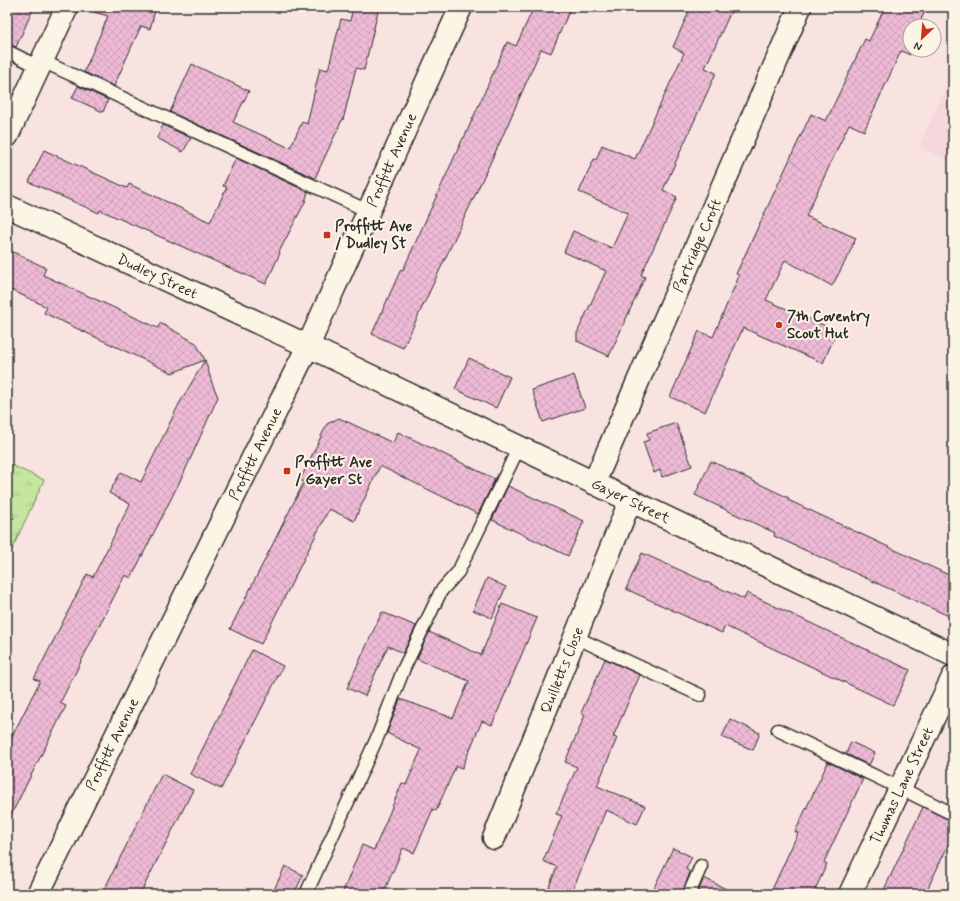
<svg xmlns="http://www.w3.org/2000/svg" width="960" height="901" font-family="Mynerve,sans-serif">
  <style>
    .built { fill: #f5d7dd }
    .park { fill: url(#park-tufts); stroke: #788865 }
    .building { fill: url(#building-cross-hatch); stroke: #2b2b2b }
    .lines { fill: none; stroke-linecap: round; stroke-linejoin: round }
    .lane-casing { stroke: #2b2b2b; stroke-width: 15 }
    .street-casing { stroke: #2b2b2b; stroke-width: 25 }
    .secondary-casing { stroke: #2b2b2b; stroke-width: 25 }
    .path { stroke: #2b2b2b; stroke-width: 2.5; stroke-dasharray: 1 3; stroke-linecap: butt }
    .lane { stroke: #fcf5e5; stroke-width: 12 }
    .street { stroke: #fcf5e5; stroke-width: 22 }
    .secondary { stroke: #fcf5e5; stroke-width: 22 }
    .poi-dot { fill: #c8321e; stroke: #fcf5e5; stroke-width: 1.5 }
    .labels { text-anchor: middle; stroke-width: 4; stroke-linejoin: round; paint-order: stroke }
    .street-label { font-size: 15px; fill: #2b2b2b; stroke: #fcf5e5 }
    .poi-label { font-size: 15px; font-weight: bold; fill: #2b2b2b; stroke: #fcf5e5; text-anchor: start }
  </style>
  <defs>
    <pattern id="park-tufts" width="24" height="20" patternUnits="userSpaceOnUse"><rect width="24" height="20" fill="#c4e69f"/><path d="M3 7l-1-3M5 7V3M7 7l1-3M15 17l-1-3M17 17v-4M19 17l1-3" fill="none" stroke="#a9c589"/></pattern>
    <pattern id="building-cross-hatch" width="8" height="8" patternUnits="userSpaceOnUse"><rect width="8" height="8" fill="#eebad6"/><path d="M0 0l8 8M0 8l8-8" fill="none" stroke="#cca0b8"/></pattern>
  </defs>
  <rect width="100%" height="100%" fill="#f8e3e0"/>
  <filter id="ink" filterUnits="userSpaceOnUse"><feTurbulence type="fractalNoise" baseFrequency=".025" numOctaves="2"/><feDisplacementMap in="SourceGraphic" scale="8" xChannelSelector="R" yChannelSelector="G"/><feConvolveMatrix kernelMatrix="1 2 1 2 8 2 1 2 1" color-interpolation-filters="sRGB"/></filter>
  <g filter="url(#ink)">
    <path class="built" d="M953 71V162L919 147Z"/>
    <path class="park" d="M7 463 44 480 7 560Z"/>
    <path class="building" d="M7 7H34L16 47 7 44Z
      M95 7H156L150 29 141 26 114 86 84 72 108 16 94 12Z
      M353 7H379L364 70 356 68 343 120H342L315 178 170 112 192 64 249 91 233 122 290 148 302 122 307 124 320 68 328 70 341 19 350 21Z
      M534 7H571L551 53 541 49 500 142 403 348 372 334 401 269 403 270 463 138H464L507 42 516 46Z
      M691 7H733L705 68 716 73 663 190 677 197 641 275 645 277 609 356 577 341V333L606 271 564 252 573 231 612 248 628 213 579 192 594 159 596 160 602 145 635 159 684 53 673 47Z
      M885 7H927L918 26H910V55L901 51 864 131 849 124 806 216 856 238 847 258 832 286 785 260 766 300 837 331 823 363 743 328 705 412 670 397 699 331 713 337 739 276 736 274 811 114 826 121 865 39 869 41Z
      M78 86 108 100 103 112 72 98Z
      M163 125 191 138 183 152 157 138Z
      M44 150 127 188 129 184 210 222 227 187 223 186 236 158 308 192 305 202 279 252 280 253 266 284 100 210 99 213 29 182Z
      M7 249 46 268 43 275 158 328 160 323 196 343 205 360 212 383 218 397 184 473 131 578 125 575 60 703 66 706 7 823V746L40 681 34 679 87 574 93 577 130 504 109 493 121 472 141 482 179 404 205 360 172 373 44 313 47 307 7 288Z
      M469 358 510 377 496 408 455 389Z
      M574 375 585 408 543 422 532 390Z
      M339 418 393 443 398 432 495 479 478 514 380 466 354 521 329 509 261 644 230 629 304 482 300 480 327 424Z
      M676 423 692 466 662 477 660 470 654 473 643 442 649 440 647 433Z
      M711 461 789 498 788 500 953 577V618L774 536 775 533 695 495Z
      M508 486 584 521 568 556 492 520Z
      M642 553 744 599 747 593 910 670 893 705 725 626 722 633 626 589Z
      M487 578 506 587 492 618 473 610Z
      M502 604 537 618 492 725 482 721 462 768 456 766 436 811 433 809 414 853 403 848 383 894H342L362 845 374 850 402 783 406 785 421 750 387 733 400 699 453 718 469 681 417 659 429 632 481 655Z
      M382 612 416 626 403 653 388 646 365 696 347 688Z
      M252 650 283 666 221 789 190 774Z
      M605 659 640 675 613 737 617 738 597 786 645 806 637 824 606 810 571 894H546L557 867 543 861 562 816 556 814 577 767 565 762 585 715 581 713Z
      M730 719 760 733 753 750 722 737Z
      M851 742 875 753 869 765 846 754Z
      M828 762 863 779 824 862 827 864 813 894H770L798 833 795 832Z
      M162 774 193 790 140 894H102Z
      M923 807 953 822V835L925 894H882Z
      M673 848 692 857 686 869 690 872 682 894H651Z
      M285 866 303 875 294 894H272Z
      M704 878 736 894H697Z"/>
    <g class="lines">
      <defs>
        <path id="lane" d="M7 51 39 67
          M42 61 368 211
          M575 637 700 695
          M778 730 900 788 953 814
          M306 894 377 738 404 668 441 591 458 572 519 447
          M689 894 701 866"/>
        <g id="street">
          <path d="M7 136 67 7"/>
          <path id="s1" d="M7 206 308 346 953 655"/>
          <path id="s2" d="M594 483 800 7"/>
          <path id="s3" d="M494 838 630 501"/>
          <path id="s4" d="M850 894 953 677"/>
        </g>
        <g id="secondary">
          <path id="s5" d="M38 894 308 346 413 112 461 7"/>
        </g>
      </defs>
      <use href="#lane" class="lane-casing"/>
      <use href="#street" class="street-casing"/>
      <use href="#secondary" class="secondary-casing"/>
      <path class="path" d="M7 482 8 483 13 518 7 526"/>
      <use href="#lane" class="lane"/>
      <use href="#street" class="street"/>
      <use href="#secondary" class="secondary"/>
    </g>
  </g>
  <g class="poi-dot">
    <rect x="323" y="231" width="8" height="8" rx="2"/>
    <circle cx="779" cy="325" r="4"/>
    <rect x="283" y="467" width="8" height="8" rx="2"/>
  </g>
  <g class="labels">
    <g class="street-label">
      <text dy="5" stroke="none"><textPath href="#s5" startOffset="815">Proffitt Avenue</textPath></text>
      <text dy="5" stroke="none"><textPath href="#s2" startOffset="259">Partridge Croft</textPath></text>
      <text dy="5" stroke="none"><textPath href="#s1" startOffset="166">Dudley Street</textPath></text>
      <text dy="5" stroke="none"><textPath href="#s5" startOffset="491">Proffitt Avenue</textPath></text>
      <text dy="5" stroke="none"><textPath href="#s1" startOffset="690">Gayer Street</textPath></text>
      <text dy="5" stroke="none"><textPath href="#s3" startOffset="181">Quilletts Close</textPath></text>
      <text dy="5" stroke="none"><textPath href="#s5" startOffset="167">Proffitt Avenue</textPath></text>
      <text dy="5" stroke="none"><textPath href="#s4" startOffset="120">Thomas Lane Street</textPath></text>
    </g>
    <g class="poi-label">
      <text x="335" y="231">Proffitt Ave<tspan x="335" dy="17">/ Dudley St</tspan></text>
      <text x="787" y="321">7th Coventry<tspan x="787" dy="17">Scout Hut</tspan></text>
      <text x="295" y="467">Proffitt Ave<tspan x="295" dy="17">/ Gayer St</tspan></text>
    </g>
  </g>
  <rect width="960" height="901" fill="none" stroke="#fcf5e5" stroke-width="24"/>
  <rect x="12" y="12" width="936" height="877" fill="none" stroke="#2b2b2b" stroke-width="1.5" filter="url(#ink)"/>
  <g transform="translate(922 38) rotate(206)"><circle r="19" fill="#fcf5e5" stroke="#a8a49b"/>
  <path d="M0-3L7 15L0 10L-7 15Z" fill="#c8321e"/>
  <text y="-6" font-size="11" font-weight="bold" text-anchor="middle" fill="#2b2b2b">N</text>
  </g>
</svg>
